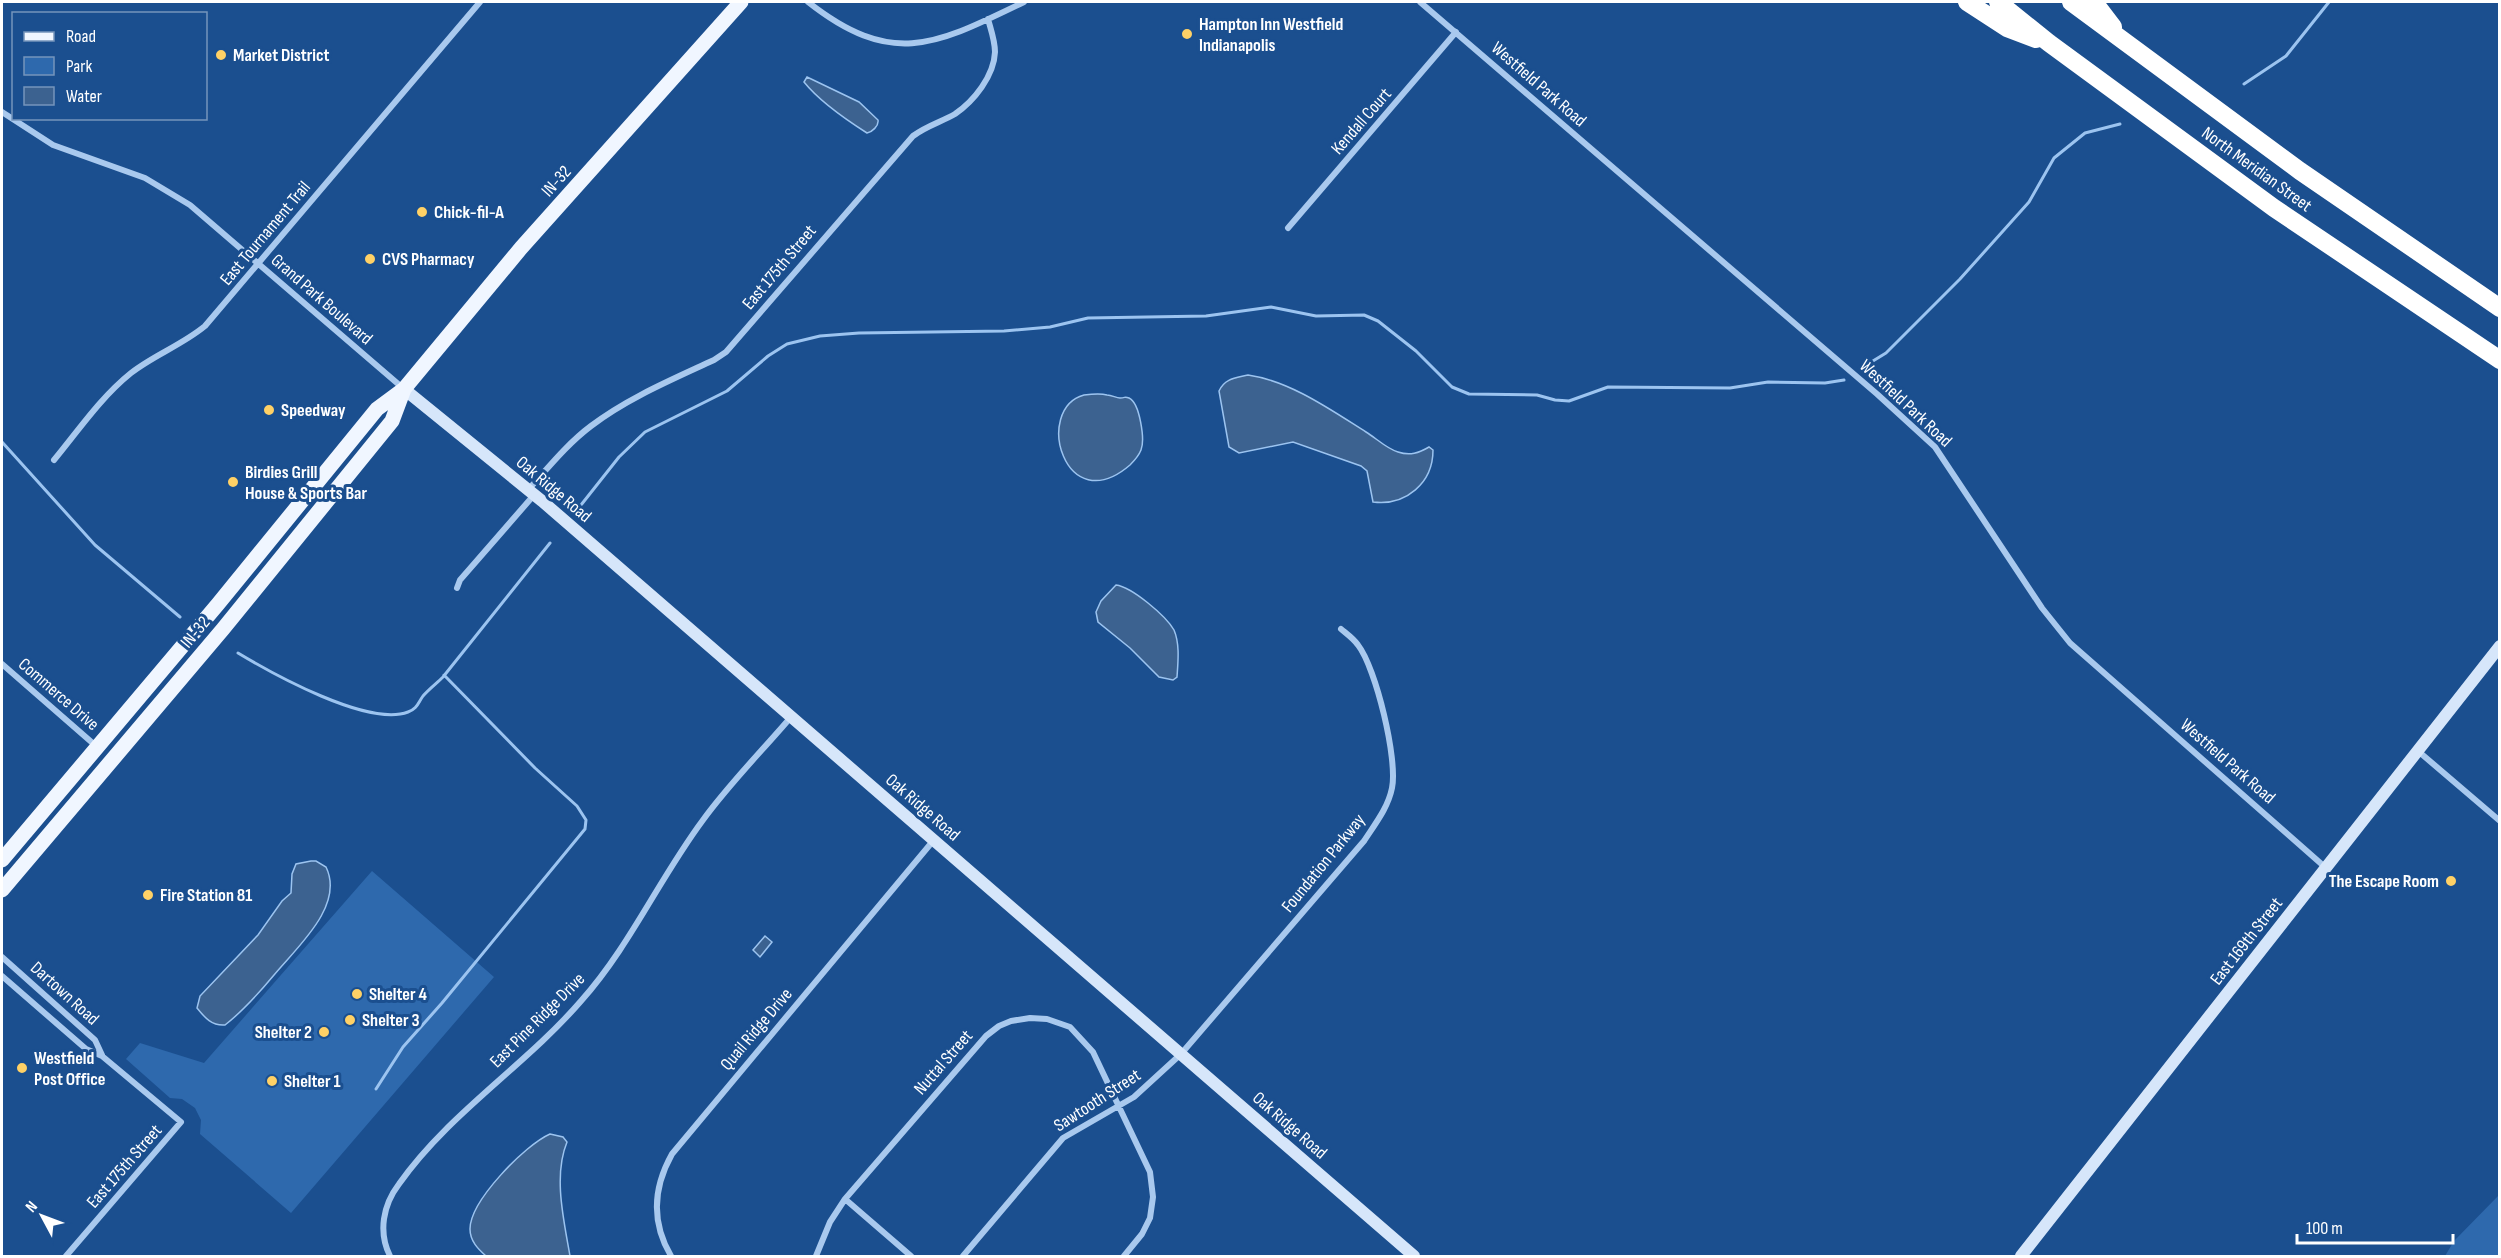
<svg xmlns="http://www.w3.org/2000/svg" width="2501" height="1258" font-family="'Sofia Sans Condensed',sans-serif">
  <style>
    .green { fill: #2e69ad }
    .water { fill: #3c6290; stroke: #9cc4f0; stroke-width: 1.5 }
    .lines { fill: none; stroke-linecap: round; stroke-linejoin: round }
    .stream { stroke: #9cc4f0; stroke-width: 3 }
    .street { stroke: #a9c9ee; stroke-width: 6 }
    .secondary { stroke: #d6e6fa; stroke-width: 12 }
    .primary { stroke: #f0f6ff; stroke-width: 15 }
    .highway { stroke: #fff; stroke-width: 18 }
    .poi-dot { fill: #ffd166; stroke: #1b4f8f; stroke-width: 2 }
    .labels { text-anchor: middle; stroke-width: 6; stroke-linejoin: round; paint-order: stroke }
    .poi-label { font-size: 18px; font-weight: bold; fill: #fff; stroke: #1b4f8f; text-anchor: start }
    .street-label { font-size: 18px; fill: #fff; stroke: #1b4f8f }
  </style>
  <rect width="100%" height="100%" fill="#1b4f8f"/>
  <path class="green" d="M372 871 494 977 291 1213 200 1134 201 1120 195 1108 182 1099 170 1098 126 1059 140 1043 204 1063Z
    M2499 1195V1256H2445L2454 1241Z"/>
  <path class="water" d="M807 77 859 102 878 120C879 126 872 132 867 133 845 119 820 102 804 82Z
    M1248 375C1290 381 1331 410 1366 432 1376 438 1387 449 1398 452 1410 456 1419 453 1429 447L1433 450C1433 483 1406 506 1373 502L1367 471 1361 466 1293 442 1239 453 1229 447 1219 391C1225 378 1236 378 1248 375Z
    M1084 395C1092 394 1100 393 1107 395 1112 395 1116 398 1120 398 1126 398 1124 396 1129 398 1140 403 1145 440 1141 450 1139 455 1134 461 1130 465 1065 521 1033 409 1084 395Z
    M1116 585C1132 587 1166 616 1174 630 1180 644 1178 662 1177 677L1173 680 1159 677 1130 648 1098 622 1096 612 1101 601Z
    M311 861H316L326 867C345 906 296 948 274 975 259 993 243 1011 225 1025 212 1026 205 1018 197 1008L200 996 258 935 282 901 291 893 292 874 296 864Z
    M765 936 772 942 760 957 753 950Z
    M550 1134 563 1137 567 1142C553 1176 564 1221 570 1256H486C478 1249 470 1241 470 1229 470 1201 525 1145 550 1134Z"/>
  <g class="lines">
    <path class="stream" d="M2244 84 2286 56 2329 2
      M1868 364 1886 353 1960 279 2029 202 2054 158 2085 133 2120 124
      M2 442 95 545 180 617
      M581 505 619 457 645 432 727 391 768 356 787 344 820 336 859 333 1004 331 1050 327 1088 318 1206 316 1271 307 1316 316 1364 315 1378 321 1416 351 1452 387 1469 394 1537 395 1555 400 1569 401 1608 387 1730 388 1768 382 1825 383 1844 380
      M238 653C273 674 368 727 408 712 417 709 418 703 423 696 429 689 437 683 443 677L550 543
      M376 1089 403 1047 442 1003 585 829 586 820 577 806 535 768 444 675"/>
    <path class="street" d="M808 2C893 69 937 44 1024 2
      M1420 2 1877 394 1935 447 2042 608 2070 643 2326 868
      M2 112 53 145 145 178 190 205 404 389
      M1288 228 1456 32
      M54 460C78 431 101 397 131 373 154 355 182 345 205 326L480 2
      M528 490C548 468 567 444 591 426 628 398 671 380 714 360L726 352 913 136C926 126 941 122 955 114 974 101 994 76 995 52 995 41 991 30 988 19
      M457 588 460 580 534 495
      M2 664 96 746
      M2418 751 2500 821
      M2 957 95 1040 102 1055
      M2 976 86 1049 102 1056 181 1122 66 1256
      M845 1199 911 1256
      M390 1256C378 1232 383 1205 399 1184 449 1113 525 1066 581 1001 630 946 659 879 703 820 729 784 762 751 791 717
      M671 1256C651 1222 653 1188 672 1154L933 841
      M816 1256 830 1222 845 1199 986 1036 999 1026 1011 1021 1030 1018 1047 1019 1070 1027 1093 1052 1150 1172 1153 1197 1150 1218 1142 1234 1124 1256
      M963 1256 1063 1138 1134 1097 1181 1054 1364 841C1375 824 1388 808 1392 788 1398 760 1376 668 1358 645 1354 639 1347 634 1341 629"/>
    <path class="secondary" d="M404 389 542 501 1414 1256
      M2021 1256 2500 646"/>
    <path class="primary" d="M2 860 218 604 377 409 404 389 521 248 741 2
      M2 890 223 629 392 421 404 389"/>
    <path class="highway" d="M1967 2 2007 28 2036 39
      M1998 2 2049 43 2274 208 2500 360
      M2071 2 2300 171 2500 308
      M2094 2 2113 27"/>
  </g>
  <g class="poi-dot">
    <circle cx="1187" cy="34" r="6"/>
    <circle cx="221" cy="55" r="6"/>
    <circle cx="422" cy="212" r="6"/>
    <circle cx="370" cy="259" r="6"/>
    <circle cx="269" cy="410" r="6"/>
    <circle cx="233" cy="482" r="6"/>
    <circle cx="2451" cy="881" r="6"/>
    <circle cx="148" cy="895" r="6"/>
    <circle cx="357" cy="994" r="6"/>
    <circle cx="350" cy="1020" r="6"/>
    <circle cx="324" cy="1032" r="6"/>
    <circle cx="22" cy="1068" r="6"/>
    <circle cx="272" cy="1081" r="6"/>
  </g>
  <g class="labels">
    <g class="poi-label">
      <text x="1199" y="30">Hampton Inn Westfield<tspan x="1199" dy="21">Indianapolis</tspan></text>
      <text x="233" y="61">Market District</text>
      <text x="434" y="218">Chick-fil-A</text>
      <text x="382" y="265">CVS Pharmacy</text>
      <text x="281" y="416">Speedway</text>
      <text x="245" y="478">Birdies Grill<tspan x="245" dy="21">House &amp; Sports Bar</tspan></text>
      <text x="2439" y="887" text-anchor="end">The Escape Room</text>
      <text x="160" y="901">Fire Station 81</text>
      <text x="369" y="1000">Shelter 4</text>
      <text x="362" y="1026">Shelter 3</text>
      <text x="312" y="1038" text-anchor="end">Shelter 2</text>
      <text x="34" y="1064">Westfield<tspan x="34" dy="21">Post Office</tspan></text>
      <text x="284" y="1087">Shelter 1</text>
    </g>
    <g class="street-label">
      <text transform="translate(1539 84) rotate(41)" y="6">Westfield Park Road</text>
      <text transform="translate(1361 121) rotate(-49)" y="6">Kendall Court</text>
      <text transform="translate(2257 169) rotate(36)" y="6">North Meridian Street</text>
      <text transform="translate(556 181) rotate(-48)" y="6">IN-32</text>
      <text transform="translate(265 233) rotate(-50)" y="6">East Tournament Trail</text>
      <text transform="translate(779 267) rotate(-50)" y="6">East 175th Street</text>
      <text transform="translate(322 299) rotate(41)" y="6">Grand Park Boulevard</text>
      <text transform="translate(1906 403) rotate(43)" y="6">Westfield Park Road</text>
      <text transform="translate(554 489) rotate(40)" y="6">Oak Ridge Road</text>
      <text transform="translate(195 632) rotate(-50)" y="6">IN-32</text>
      <text transform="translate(59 694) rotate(41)" y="6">Commerce Drive</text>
      <text transform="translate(2228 761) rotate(41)" y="6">Westfield Park Road</text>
      <text transform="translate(923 807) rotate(41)" y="6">Oak Ridge Road</text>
      <text transform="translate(1323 863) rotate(-51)" y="6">Foundation Parkway</text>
      <text transform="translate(2246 941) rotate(-52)" y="6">East 169th Street</text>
      <text transform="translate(65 993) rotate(42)" y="6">Dartown Road</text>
      <text transform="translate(537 1020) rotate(-45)" y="6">East Pine Ridge Drive</text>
      <text transform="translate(756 1029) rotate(-50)" y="6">Quail Ridge Drive</text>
      <text transform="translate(943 1062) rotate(-49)" y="6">Nuttal Street</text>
      <text transform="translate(1097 1100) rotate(-33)" y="6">Sawtooth Street</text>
      <text transform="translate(1290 1125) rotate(41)" y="6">Oak Ridge Road</text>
      <text transform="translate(124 1166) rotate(-49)" y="6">East 175th Street</text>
    </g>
  </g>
  <rect width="2501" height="1258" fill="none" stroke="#ffffff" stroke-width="6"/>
  <rect x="12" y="12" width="195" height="108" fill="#1b4f8f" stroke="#7695bc" stroke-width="1.5"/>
  <rect x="24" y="32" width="30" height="9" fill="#f0f6ff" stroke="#7695bc" stroke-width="1.5"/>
  <text x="66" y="42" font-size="18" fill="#ffffff">Road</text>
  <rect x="24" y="57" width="30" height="18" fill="#2e69ad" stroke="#7695bc" stroke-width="1.5"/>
  <text x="66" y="72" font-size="18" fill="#ffffff">Park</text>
  <rect x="24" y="87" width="30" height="18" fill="#3c6290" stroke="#7695bc" stroke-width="1.5"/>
  <text x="66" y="102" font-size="18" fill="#ffffff">Water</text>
  <g transform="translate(42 1216) rotate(311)" stroke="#1b4f8f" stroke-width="4.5" paint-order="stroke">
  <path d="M0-4.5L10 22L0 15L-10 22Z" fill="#ffffff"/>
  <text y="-9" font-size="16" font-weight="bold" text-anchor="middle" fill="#ffffff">N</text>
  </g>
  <path d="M2297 1234v9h156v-9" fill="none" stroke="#ffffff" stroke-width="3"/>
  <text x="2306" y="1234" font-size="18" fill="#ffffff" stroke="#1b4f8f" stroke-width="4.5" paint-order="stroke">100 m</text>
</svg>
